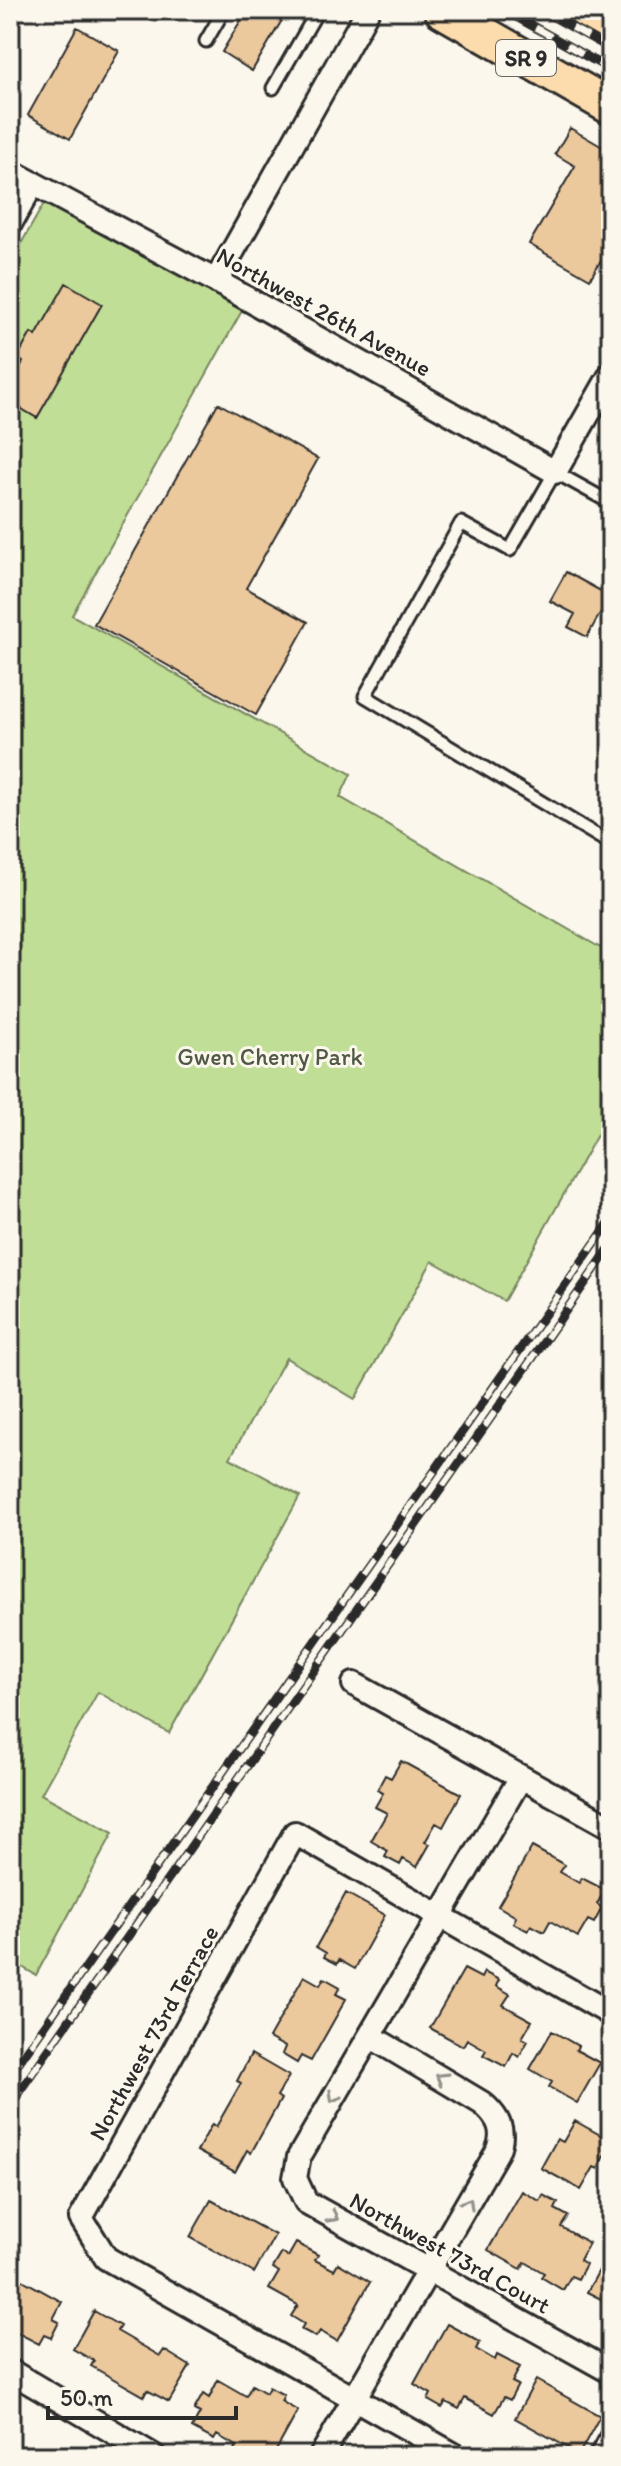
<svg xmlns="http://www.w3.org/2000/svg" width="621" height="2466" font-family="Itim,sans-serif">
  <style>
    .green { fill: #c1de96; stroke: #768460; stroke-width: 2 }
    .building { fill: #ecc89d; stroke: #2b2b2b; stroke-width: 2 }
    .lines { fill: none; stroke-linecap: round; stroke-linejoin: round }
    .lane-casing { stroke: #2b2b2b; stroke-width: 17 }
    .street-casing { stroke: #2b2b2b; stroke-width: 28 }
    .primary-casing { stroke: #2b2b2b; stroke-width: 40 }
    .lane { stroke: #fbf7ec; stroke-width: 11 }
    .street { stroke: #fbf7ec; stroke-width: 22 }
    .primary { stroke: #fcdcac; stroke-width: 34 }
    .rail-casing { stroke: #2b2b2b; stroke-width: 9 }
    .rail { stroke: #fbf7ec; stroke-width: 6; stroke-dasharray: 18; stroke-linecap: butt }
    .oneway { stroke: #93918c }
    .labels { text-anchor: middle; stroke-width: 6; stroke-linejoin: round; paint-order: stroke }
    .shield { fill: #fbf7ec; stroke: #696865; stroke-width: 2 }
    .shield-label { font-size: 22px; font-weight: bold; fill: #2b2b2b }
    .street-label { font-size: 24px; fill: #2b2b2b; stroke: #fbf7ec }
    .park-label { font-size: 24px; fill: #505846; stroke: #fbf7ec }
  </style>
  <rect width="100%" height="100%" fill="#fbf7ec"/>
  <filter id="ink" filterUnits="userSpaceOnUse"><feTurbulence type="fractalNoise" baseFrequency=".0125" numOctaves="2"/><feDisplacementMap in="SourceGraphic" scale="16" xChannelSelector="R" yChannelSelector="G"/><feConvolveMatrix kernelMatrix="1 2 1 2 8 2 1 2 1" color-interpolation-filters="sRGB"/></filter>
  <g filter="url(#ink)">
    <path class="green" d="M46 200 243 309 72 615 351 774 340 797 611 954V1110L504 1301 432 1261 355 1399 286 1358 230 1458 300 1496 169 1733 98 1692 41 1794 113 1833 36 1975 10 1960V263Z"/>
    <path class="building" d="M247 10H288L252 71 222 52Z
      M77 27 119 51 70 139 28 115Z
      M570 128 611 152V243L590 279 529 244 575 166 555 154Z
      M66 283 102 304 37 418 10 402V384L23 362 17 358 31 333 36 336Z
      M218 403 318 459 246 588 308 622 256 715 94 624Z
      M566 572 610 596 587 637 568 627 575 614 550 601Z
      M401 1761 461 1794 443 1827 436 1823 425 1842 430 1844 417 1867 403 1859 400 1865 385 1857 388 1851 371 1841 387 1813 375 1807 383 1793 377 1790 385 1775 391 1778Z
      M532 1847 565 1865 560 1872 579 1883 582 1878 605 1890 597 1904 602 1908 594 1923 588 1920 578 1937 550 1921 544 1932 531 1925 528 1931 513 1923 516 1917 498 1906Z
      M346 1893 385 1915 355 1969 339 1960 337 1964 324 1957 326 1953 316 1947Z
      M464 1969 481 1978 484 1972 499 1980 496 1986 510 1994 503 2005 532 2021 522 2038 528 2041 519 2057 513 2053 506 2067 483 2055 486 2050 467 2039 463 2046 430 2028Z
      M304 1976 320 1985 324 1978 340 1987 336 1994 346 1999 311 2061 301 2056 297 2063 282 2054 285 2047 269 2038Z
      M552 2031 578 2046 576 2050 600 2063 577 2103 549 2087 552 2082 530 2069Z
      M251 2054 289 2076 277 2096 281 2099 251 2153 247 2150 235 2172 197 2151 212 2124 216 2127 241 2083 237 2081Z
      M575 2121 611 2141 598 2169 594 2167 581 2190 541 2168 557 2139 563 2142Z
      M522 2191 540 2201 543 2195 558 2203 555 2209 568 2216 561 2227 589 2243 580 2260 586 2264 578 2279 571 2276 563 2290 541 2277 544 2273 525 2262 521 2269 488 2250Z
      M211 2200 275 2235 254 2273 190 2237Z
      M296 2243 318 2255 315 2260 334 2270 338 2263 370 2282 337 2341 320 2331 316 2337 301 2329 304 2324 291 2316 298 2305 269 2289 279 2272 273 2268 282 2253 288 2257Z
      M608 2254 611 2255V2312L606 2309 609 2303 587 2292Z
      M10 2273 62 2302 53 2319 59 2322 51 2338 44 2335 39 2344 10 2329Z
      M94 2311 120 2326 117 2331 160 2356 164 2350 190 2366 169 2402 147 2390 144 2396 91 2366 94 2361 73 2349Z
      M447 2324 480 2342 476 2349 495 2360 497 2355 520 2367 512 2382 518 2385 510 2400 504 2397 494 2414 465 2398 459 2409 446 2402 442 2408 428 2400 431 2394 414 2384Z
      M218 2380 246 2396 252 2385 266 2393 269 2387 284 2395 281 2401 298 2411 273 2456H238L232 2453 236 2446 217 2435 214 2440 192 2428 200 2413 194 2410 203 2394 209 2398Z
      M536 2380 600 2416 579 2454 515 2418Z"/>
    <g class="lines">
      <defs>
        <path id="lane" d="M206 41 224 10
          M273 88 318 10
          M611 503 555 472 510 550 461 523 365 696 611 844"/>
        <path id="street" d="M10 171 216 281 555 472 611 374
          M10 224 33 183
          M216 281 368 10
          M354 1684 611 1827
          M521 1777 299 2157 295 2178 306 2202 611 2372
          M10 2371 154 2456
          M321 2456 497 2152C506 2132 499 2117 482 2103L370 2036
          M456 2456 106 2258 81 2218 295 1833 611 2014
          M601 2456 611 2438"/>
        <path id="primary" d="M442 10 611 107
          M585 10 611 25"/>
      </defs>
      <use href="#lane" class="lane-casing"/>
      <use href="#street" class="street-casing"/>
      <use href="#primary" class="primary-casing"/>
      <use href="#lane" class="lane"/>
      <use href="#street" class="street"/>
      <use href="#primary" class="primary"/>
      <defs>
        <path id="rail" d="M504 10 611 70
          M541 10 611 49
          M10 2075 611 1220
          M10 2105 611 1246"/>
      </defs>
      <use href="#rail" class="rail-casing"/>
      <use href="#rail" class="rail"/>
    </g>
    <defs><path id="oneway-chevron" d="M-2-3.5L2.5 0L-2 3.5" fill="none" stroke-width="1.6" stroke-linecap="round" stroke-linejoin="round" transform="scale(2)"/></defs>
    <g class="oneway">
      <use href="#oneway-chevron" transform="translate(441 2078) rotate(-149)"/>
      <use href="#oneway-chevron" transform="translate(334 2097) rotate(120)"/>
      <use href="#oneway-chevron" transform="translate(468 2203) rotate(-60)"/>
      <use href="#oneway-chevron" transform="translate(333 2217) rotate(29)"/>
    </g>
  </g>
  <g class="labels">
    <rect class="shield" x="496" y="40" width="60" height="36" rx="6"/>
    <g class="shield-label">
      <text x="526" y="66">SR 9</text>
    </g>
    <g class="street-label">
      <text transform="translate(324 312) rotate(29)" y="8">Northwest 26th Avenue</text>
      <text transform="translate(154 2033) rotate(-61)" y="8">Northwest 73rd Terrace</text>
      <text transform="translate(450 2253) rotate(29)" y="8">Northwest 73rd Court</text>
    </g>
    <g class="park-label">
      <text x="270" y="1065">Gwen Cherry Park</text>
    </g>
  </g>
  <rect width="621" height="2466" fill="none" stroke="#fbf7ec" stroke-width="40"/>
  <rect x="20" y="20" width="581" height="2426" fill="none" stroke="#2b2b2b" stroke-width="3" filter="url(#ink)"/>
  <path d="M48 2406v12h188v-12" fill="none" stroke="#2b2b2b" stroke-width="4"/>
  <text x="60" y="2406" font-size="24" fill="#2b2b2b" stroke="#fbf7ec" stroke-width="6" paint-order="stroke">50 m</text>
</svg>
